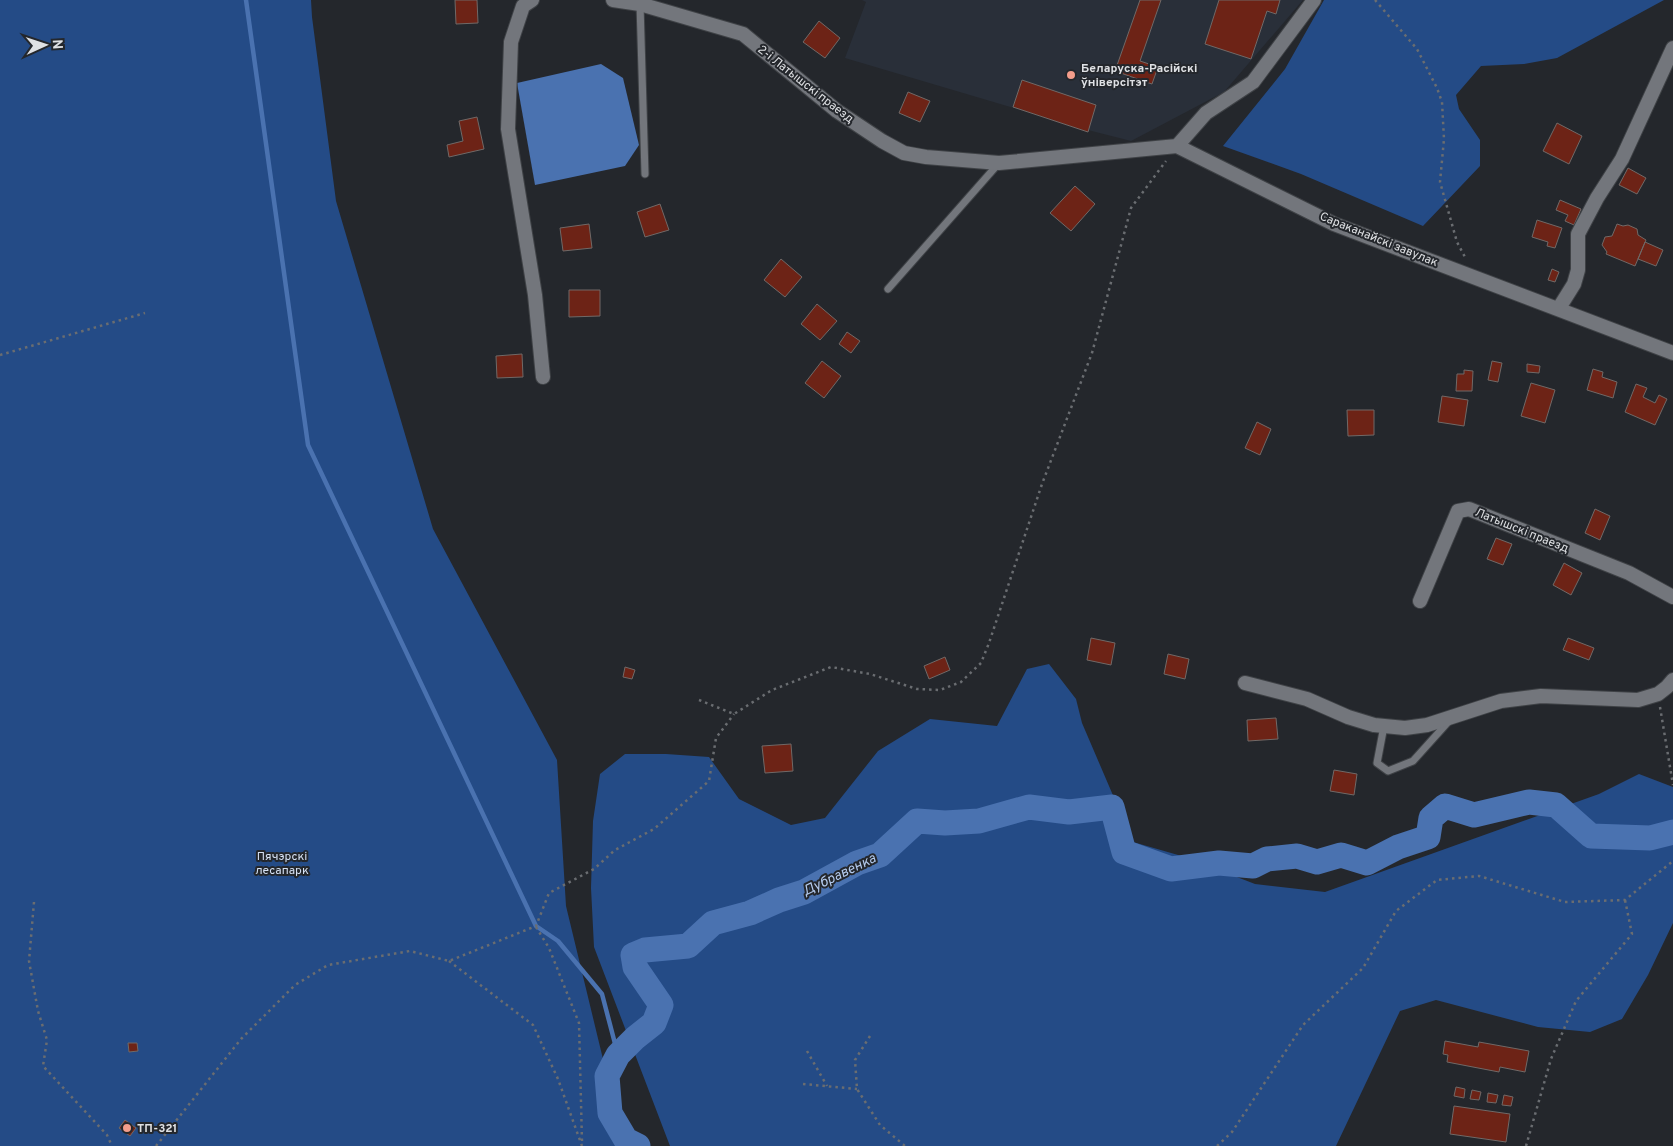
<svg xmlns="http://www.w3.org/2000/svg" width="1673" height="1146" font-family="Overpass,sans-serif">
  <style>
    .built { fill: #292f39 }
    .forest { fill: #244b86 }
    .water { fill: #4a72b0 }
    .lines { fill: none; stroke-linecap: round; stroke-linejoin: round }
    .stream { stroke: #4a72b0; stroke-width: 4.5 }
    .river { stroke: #4a72b0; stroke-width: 25 }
    .building { fill: #6d2316; stroke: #706967 }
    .service-casing { stroke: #3f4246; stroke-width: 9 }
    .minor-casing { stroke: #3f4246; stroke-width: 16 }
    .path { stroke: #6a6d71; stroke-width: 2.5; stroke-dasharray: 2.5 4; stroke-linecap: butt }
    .service { stroke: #73767c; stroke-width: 7 }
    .minor { stroke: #73767c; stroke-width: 14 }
    .poi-dot { fill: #f49d8b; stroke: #24272c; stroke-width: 2 }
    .labels { text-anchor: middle; stroke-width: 4; stroke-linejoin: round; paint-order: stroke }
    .poi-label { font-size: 12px; font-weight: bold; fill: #dfe1e4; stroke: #24272c; text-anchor: start }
    .street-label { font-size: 12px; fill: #dfe1e4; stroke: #24272c }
    .park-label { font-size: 12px; fill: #d5e0f2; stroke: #24272c }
    .water-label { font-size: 14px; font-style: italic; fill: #b4cbee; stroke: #24272c }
  </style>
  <rect width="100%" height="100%" fill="#24272c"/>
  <path class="built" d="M862 0H1303L1224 92 1131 141 1088 130 845 58 866 2Z"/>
  <path class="forest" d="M0 0H311L312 17 336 201 433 529 557 760 566 906 624 1146H0Z
    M1324 0H1664L1557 58 1524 64 1481 66 1456 95 1459 109 1480 140V166L1423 226 1301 174 1223 146 1285 69Z
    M1049 664 1076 699 1082 723 1133 842 1185 857 1255 884 1325 892 1599 794 1639 774 1673 787V923L1648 975 1622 1019 1590 1032 1538 1027 1436 1000 1400 1011 1336 1146H670L594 947 591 888 593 821 600 774 625 754H666L709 757 739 799 791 825 825 818 878 751 930 719 997 726 1027 669Z"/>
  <path class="water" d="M601 64 623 78 639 145 625 166 535 185 517 83Z"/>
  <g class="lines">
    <path class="stream" d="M246 0 308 445 536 926 558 941 602 994 618 1055"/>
    <path class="river" d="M638 1146 626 1140 610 1113 607 1076 618 1055 635 1038 654 1023 661 1005 635 967 633 955 645 950 688 946 713 923 750 913 779 900 804 892 857 863 880 855 917 821 945 823 979 821 1029 807 1069 812 1112 807 1124 852 1171 869 1219 863 1253 866 1267 859 1297 856 1317 862 1341 855 1367 863 1398 847 1428 837 1431 818 1445 806 1474 815 1529 802 1556 805 1591 836 1650 838 1673 832"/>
  </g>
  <path class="building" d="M455 0H477L478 23 456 24Z
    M1140 0H1161L1140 61 1158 67 1152 84 1115 71Z
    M1219 0H1280L1276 14 1267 11 1251 59 1205 44Z
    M819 21 840 38 825 58 803 42Z
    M1022 80 1096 105 1088 132 1013 107Z
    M908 92 930 101 920 122 899 113Z
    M477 117 484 149 449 157 447 145 463 141 459 121Z
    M1557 123 1582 136 1569 164 1543 151Z
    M1628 168 1646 178 1637 194 1619 185Z
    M1075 186 1095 204 1071 231 1050 213Z
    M1560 200 1581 209 1574 225 1565 221 1568 215 1556 210Z
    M660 204 669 230 645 237 637 212Z
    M1537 220 1562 228 1555 248 1547 246 1548 242 1532 237Z
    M589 224 592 248 563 251 560 228Z
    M1617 224 1623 226 1628 225 1637 229 1638 235 1646 240 1635 266 1606 254 1607 252 1602 245 1605 237 1612 236Z
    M1645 242 1663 250 1656 266 1638 259Z
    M781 259 802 277 785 297 764 280Z
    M1552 269 1559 272 1555 282 1548 280Z
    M569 290H600V316L569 317Z
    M817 304 837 321 820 340 801 324Z
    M847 332 860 341 851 353 839 344Z
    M522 354 523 377 497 378 496 356Z
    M822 361 841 376 824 398 805 383Z
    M1492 361 1502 363 1498 382 1488 380Z
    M1527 364 1540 366 1539 373 1527 372Z
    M1593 369 1603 372 1602 377 1617 382 1613 398 1587 390Z
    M1464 370 1473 371 1472 391H1456L1457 374H1464Z
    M1531 383 1555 390 1545 423 1521 416Z
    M1636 384 1647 388 1643 397 1655 403 1659 395 1667 399 1655 425 1625 412Z
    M1442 396 1468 400 1464 426 1438 422Z
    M1347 410H1374V435L1348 436Z
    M1257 422 1271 429 1260 455 1245 448Z
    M1595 509 1610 516 1600 540 1585 533Z
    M1496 538 1512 544 1503 565 1487 559Z
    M1564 563 1582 573 1571 595 1553 585Z
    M1091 638 1115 643 1111 665 1087 660Z
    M1568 638 1594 648 1589 660 1563 650Z
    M1168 654 1189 659 1185 679 1164 674Z
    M945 657 950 670 929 679 924 666Z
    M625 667 635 670 632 679 623 677Z
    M1276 718 1278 739 1248 741 1247 720Z
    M791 744 793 771 765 773 762 746Z
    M1334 770 1357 774 1354 795 1330 791Z
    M1445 1041 1478 1047 1479 1042 1529 1051 1525 1072 1500 1067 1499 1072 1447 1062 1448 1055 1443 1054Z
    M128 1043H137L138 1051 129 1052Z
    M1456 1087 1465 1089 1464 1098 1454 1096Z
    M1472 1090 1481 1092 1479 1100 1470 1099Z
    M1488 1093 1498 1095 1496 1103 1487 1102Z
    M1504 1095 1513 1097 1511 1106 1502 1105Z
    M1454 1106 1510 1114 1506 1142 1450 1134Z
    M125 1120 136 1128 130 1136 119 1128Z"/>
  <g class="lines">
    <defs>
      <path id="service" d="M640 4 645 174
        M888 289 999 163
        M1384 726 1377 763 1388 771 1413 761 1449 721"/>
      <path id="minor" d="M532 0 523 6 511 42 508 129 535 295 543 377
        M613 0 640 4 743 34 837 111 882 141 904 153 926 157 999 163 1177 146
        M1177 146 1334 224 1673 353
        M1177 146 1206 113 1253 82 1314 0
        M1559 308 1574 284 1578 270V234L1597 198 1622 159 1673 48
        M1420 601 1458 511 1469 509 1629 573 1673 597
        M1245 683 1307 699 1348 717 1374 725 1405 728 1427 725 1501 701 1541 696 1638 700 1658 694 1667 687 1673 680"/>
    </defs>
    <use href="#service" class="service-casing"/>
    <use href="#minor" class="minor-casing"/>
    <path class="path" d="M1375 0 1417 49 1437 88 1442 102 1444 139 1440 182 1457 242 1466 259
      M0 355 145 313
      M699 700 734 714 772 690 831 667 870 674 917 689 940 690 961 682 981 663 989 643 1042 484 1092 353 1131 208 1166 161
      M1660 707 1673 785
      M34 902 29 961 38 1011 47 1040 43 1066 107 1135 112 1146
      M536 927 549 948 579 1023 582 1142
      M449 961 533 1025 558 1079 582 1146
      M870 1036 855 1060 857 1089 880 1125 905 1146
      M807 1051 827 1086
      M803 1084 857 1089
      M156 1146 241 1039 295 985 328 965 410 951 449 961 536 926 549 893 594 869 615 850 654 829 709 781 716 738 734 714
      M1217 1146 1232 1132 1303 1025 1363 968 1396 911 1437 880 1479 876 1565 902 1625 900 1673 861
      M1526 1146 1551 1059 1576 1001 1632 934 1625 900"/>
    <use href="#service" class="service"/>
    <use href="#minor" class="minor"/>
  </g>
  <g class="poi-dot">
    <circle cx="1071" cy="75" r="5"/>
    <circle cx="127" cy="1128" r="5"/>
  </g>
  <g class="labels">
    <g class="poi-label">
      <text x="1081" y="72">Беларуска-Расійскі<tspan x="1081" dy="14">ўніверсітэт</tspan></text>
      <text x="137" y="1132">ТП-321</text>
    </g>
    <g class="street-label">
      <text transform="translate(806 84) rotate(38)" y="4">2-і Латышскі праезд</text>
      <text transform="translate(1379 239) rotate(22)" y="4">Сараканайскі завулак</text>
      <text transform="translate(1522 530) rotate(22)" y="4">Латышскі праезд</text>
    </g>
    <g class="park-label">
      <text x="282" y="860">Пячэрскі<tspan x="282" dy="14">лесапарк</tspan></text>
    </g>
    <g class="water-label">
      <text transform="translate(839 874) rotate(-26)" y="5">Дубравенка</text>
    </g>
  </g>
  <g transform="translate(45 45) rotate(87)" stroke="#24272c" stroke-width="4" paint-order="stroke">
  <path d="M0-4L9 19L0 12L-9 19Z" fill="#dfe1e4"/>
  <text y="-8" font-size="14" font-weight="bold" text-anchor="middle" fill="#dfe1e4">N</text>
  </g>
</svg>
